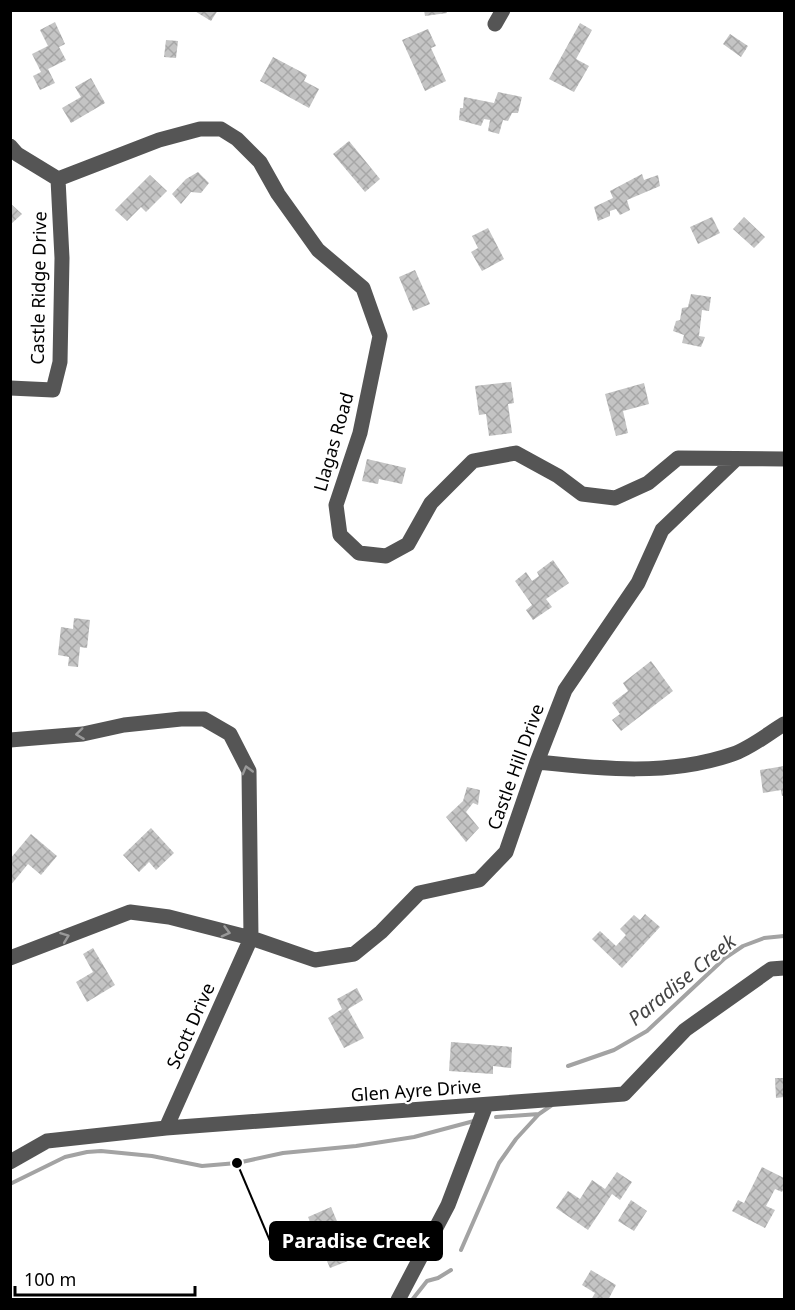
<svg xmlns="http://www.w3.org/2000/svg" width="795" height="1310" font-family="'Noto Sans',sans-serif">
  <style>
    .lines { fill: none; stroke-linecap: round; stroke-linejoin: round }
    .stream { stroke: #a3a3a3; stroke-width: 4 }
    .building { fill: url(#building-cross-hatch) }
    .minor { stroke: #555; stroke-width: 15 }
    .oneway { stroke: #999 }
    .labels { text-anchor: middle; stroke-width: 4.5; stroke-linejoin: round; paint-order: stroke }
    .street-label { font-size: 18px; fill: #000; stroke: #fff }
    .water-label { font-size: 20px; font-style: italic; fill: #444; stroke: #fff }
    .leader { fill: none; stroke: #000; stroke-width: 2 }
    .callout-dot { fill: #000; stroke: #fff; stroke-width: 2 }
    .callout { fill: #000; stroke: #000; stroke-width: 2 }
    .callout-label { font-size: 20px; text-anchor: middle; font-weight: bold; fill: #fff }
  </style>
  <defs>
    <pattern id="building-cross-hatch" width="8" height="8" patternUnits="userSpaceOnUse" patternTransform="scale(1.5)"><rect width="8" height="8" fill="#c4c4c4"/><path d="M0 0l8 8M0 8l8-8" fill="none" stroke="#a7a7a7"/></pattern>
  </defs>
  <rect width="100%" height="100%" fill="#fff"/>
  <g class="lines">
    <path class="stream" d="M568 1066 614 1050 647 1031 725 958 743 946 764 938 784 936
      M496 1117 539 1114 552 1105
      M10 1184 65 1157 87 1152 101 1151 152 1156 202 1166 237 1163 283 1153 356 1146 414 1137 474 1121
      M461 1250 499 1163 516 1139 539 1114
      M412 1300 427 1281 438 1278 451 1270"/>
  </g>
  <path class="building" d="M193 10H218L211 21Z
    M424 10H446L447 13 425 16Z
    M55 22 65 44 59 47 66 60 48 69 55 83 40 90 33 76 41 72 32 54 48 46 40 30Z
    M580 23 592 30 576 59 589 66 574 92 549 79Z
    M428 29 436 46 431 48 446 81 425 91 402 40Z
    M730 34 748 46 741 57 723 44Z
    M166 40 178 41 176 58 164 57Z
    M273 57 307 75 304 81 319 89 309 108 260 81Z
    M91 78 105 103 71 123 62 108 81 97 75 87Z
    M498 92 522 97 518 113H512L508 121 503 120 499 134 488 131 490 120 484 119 481 126 459 120 460 108H463L464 97 494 103Z
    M349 141 380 179 365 192 333 154Z
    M198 172 209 183 201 193 191 192 181 204 172 194 186 179Z
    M642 174 644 180 658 175 660 186 627 200 630 210 620 215 616 209 610 211V216L598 221 594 207 613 198 610 191Z
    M150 175 167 191 146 212 141 207 127 221 115 210Z
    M10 203 22 214 10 225Z
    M712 217 720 233 698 244 690 227Z
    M744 217 765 237 754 248 733 229Z
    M488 228 504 259 482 271 471 252 478 248 472 236Z
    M415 270 430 304 413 311 399 277Z
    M691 294 711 297 709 311 702 310 699 336 705 337 701 347 682 343 684 335 673 331 676 321 680 320 682 308 688 307Z
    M511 382 514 403 508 404 512 433 489 436 486 414 479 415 475 386Z
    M644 383 649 404 623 411 628 433 616 436 605 394Z
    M367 459 406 468 402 484 379 479 378 484 362 481Z
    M553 560 569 583 546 599 552 607 533 620 526 610 532 605 515 581 526 572 532 581 539 576 537 572Z
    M74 618 90 620 87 648 80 647 78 667 68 666 69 657 58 655 61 627 73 629Z
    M651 661 673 691 621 731 612 720 620 714 612 703 628 691 623 683Z
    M784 766V796H782L781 790 763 793 760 770Z
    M467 787 480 790 478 805 473 803 466 812 479 828 466 842 446 817 463 801Z
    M151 828 174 853 156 870 149 862 139 872 123 855Z
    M31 834 57 856 41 875 28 864 10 886V859Z
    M645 914 660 927 622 968 592 939 600 931 616 946 626 935 620 929 634 915 640 920Z
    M93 948 115 985 87 1002 76 982 93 972 83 954Z
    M357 988 363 1000 348 1009 364 1038 344 1048 328 1018 342 1009 337 999Z
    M451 1042 512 1047 511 1068 493 1066V1074L449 1071Z
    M775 1078H784V1097L776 1098Z
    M762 1167 784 1178V1187L782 1192 775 1189 766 1206 775 1210 765 1228 732 1211 738 1200 744 1203Z
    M617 1172 632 1182 620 1200 612 1194 588 1230 556 1208 568 1191 580 1199 592 1180 605 1189Z
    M631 1200 647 1211 634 1231 618 1221Z
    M331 1207 353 1259 330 1268 308 1217Z
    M591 1270 616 1285 608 1300H591L595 1293 582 1285Z"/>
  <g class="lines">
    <path class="minor" d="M495 24 503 10
      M10 146 17 154 58 179 159 140 200 129H221L237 139 260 162 278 194 318 250 363 288 380 336 360 433 336 505 340 535 359 553 386 556 408 544 431 503 473 461 516 453 558 476 582 494 615 498 648 483 678 458 784 459
      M10 388 53 390 60 362 62 258 58 179
      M10 740 83 734 124 725 181 719H204L230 734 249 771 251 938 169 917 130 912 10 958
      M537 762C603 769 669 776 733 754 751 748 769 733 784 724
      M166 1128 251 938 315 960 354 954 381 932 419 893 479 880 506 852 537 762 565 690 638 583 662 530 736 459
      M10 1162 47 1141 166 1128 624 1094 685 1030 771 969 784 968
      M398 1300 448 1205 486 1105"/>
  </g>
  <defs><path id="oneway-chevron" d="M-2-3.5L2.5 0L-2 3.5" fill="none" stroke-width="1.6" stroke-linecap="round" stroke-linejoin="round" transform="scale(1.5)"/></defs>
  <g class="oneway">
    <use href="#oneway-chevron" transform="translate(80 734) rotate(173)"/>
    <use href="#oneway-chevron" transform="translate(247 770) rotate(-105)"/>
    <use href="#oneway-chevron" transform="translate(226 932) rotate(15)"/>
    <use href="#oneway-chevron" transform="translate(65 937) rotate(-21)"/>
  </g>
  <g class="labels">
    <g class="street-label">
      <text transform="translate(39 288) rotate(-89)" y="6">Castle Ridge Drive</text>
      <text transform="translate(334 442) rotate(-74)" y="6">Llagas Road</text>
      <text transform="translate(516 767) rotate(-70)" y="6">Castle Hill Drive</text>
      <text transform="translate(191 1026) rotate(-66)" y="6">Scott Drive</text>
      <text transform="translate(416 1091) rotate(-4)" y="6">Glen Ayre Drive</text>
    </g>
    <g class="water-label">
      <text transform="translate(682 980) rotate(-39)" y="7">Paradise Creek</text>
    </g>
  </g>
  <path class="leader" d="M237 1163L270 1241"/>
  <circle class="callout-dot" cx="237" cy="1163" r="6"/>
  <rect class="callout" x="270" y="1222" width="172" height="38" rx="6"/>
  <g class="callout-label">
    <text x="356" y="1248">Paradise Creek</text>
  </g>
  <rect width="795" height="1310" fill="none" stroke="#000000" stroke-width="24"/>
  <path d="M15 1286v9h180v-9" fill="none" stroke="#000000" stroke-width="3"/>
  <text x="24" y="1286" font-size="18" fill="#000000" stroke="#ffffff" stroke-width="4.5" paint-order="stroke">100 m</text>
</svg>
